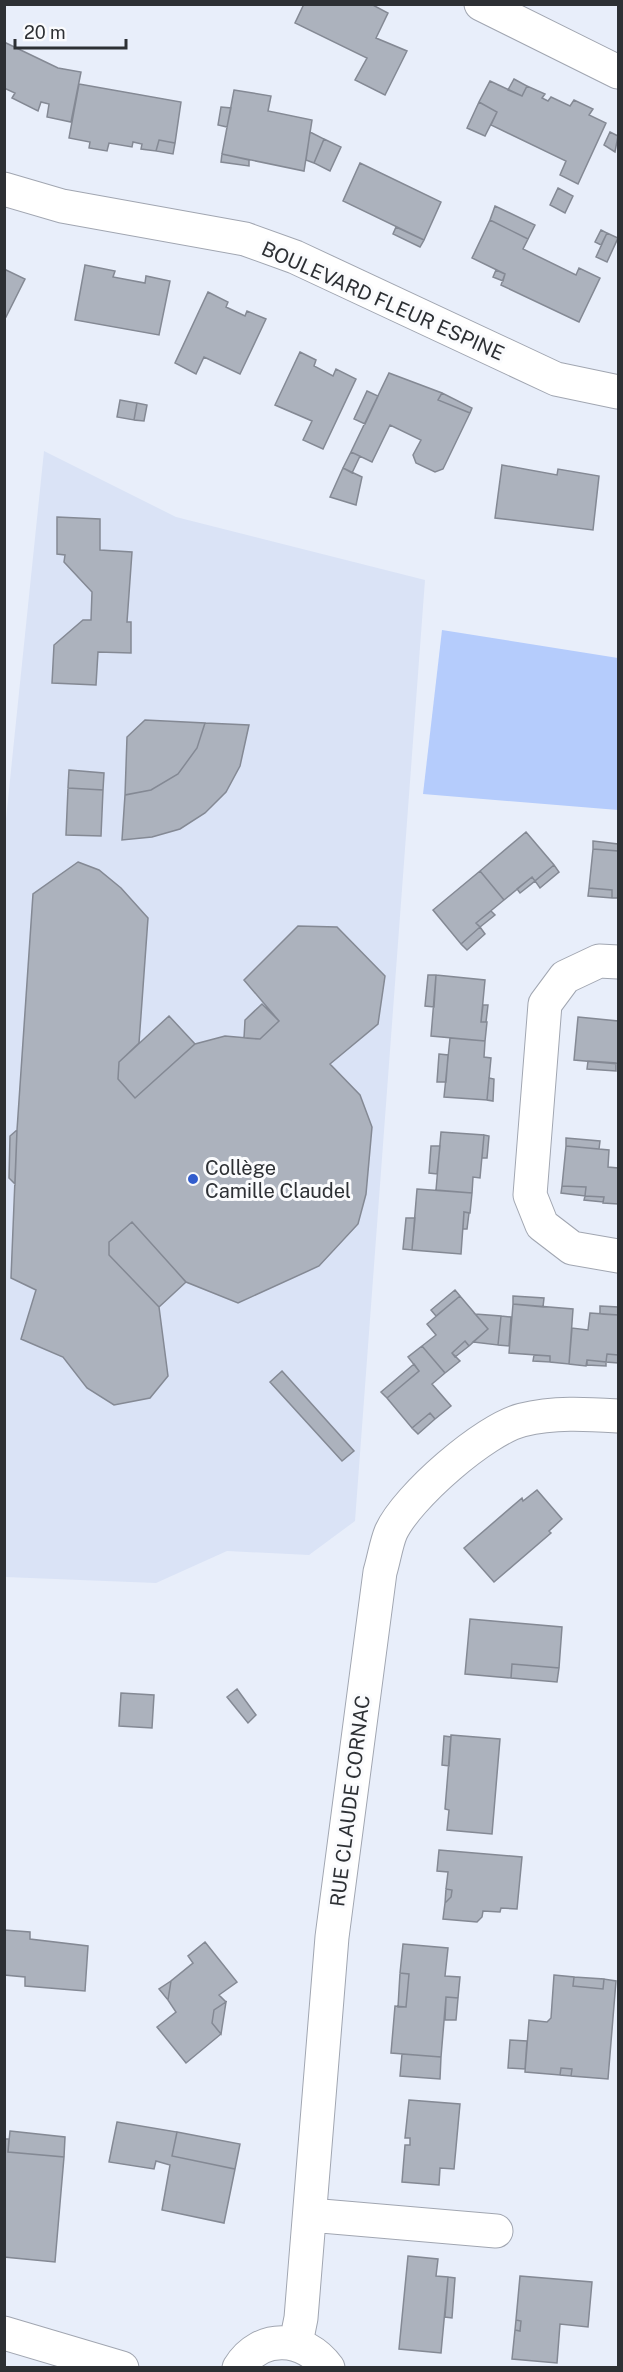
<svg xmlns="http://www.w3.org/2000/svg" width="623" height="2372" font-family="'Public Sans',sans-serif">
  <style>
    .built { fill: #dae3f6 }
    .green { fill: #b5ccfc }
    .building { fill: #acb2bd; stroke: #848994; stroke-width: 1.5 }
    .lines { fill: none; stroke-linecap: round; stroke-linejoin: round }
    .minor-casing { stroke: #a1a6b1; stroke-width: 35 }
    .tertiary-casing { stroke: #a1a6b1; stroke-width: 35 }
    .minor { stroke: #fff; stroke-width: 33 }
    .tertiary { stroke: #fff; stroke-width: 33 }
    .poi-dot { fill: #325dcd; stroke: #fafbfd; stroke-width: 2 }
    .labels { text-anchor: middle; stroke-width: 6; stroke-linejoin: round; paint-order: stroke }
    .street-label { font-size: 20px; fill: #2d3034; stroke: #fafbfd }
    .poi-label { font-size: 20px; fill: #2d3034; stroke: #fafbfd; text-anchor: start }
  </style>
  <rect width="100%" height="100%" fill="#e8eefa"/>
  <path class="built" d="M44 451 176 517 425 580 355 1521 309 1555 227 1551 156 1583 5 1577 4 838Z"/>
  <path class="green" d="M442 630 618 658V810L423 794Z"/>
  <path class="building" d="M304 4H371L388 13 376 38 407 51 385 95 355 80 367 58 295 23Z
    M4 42 58 68 81 72 71 122 47 117 49 104 41 102 38 111 12 98 15 93 4 88Z
    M514 79 527 86 522 96 508 90Z
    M490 81 522 96 527 86 545 94 542 98 548 101 551 97 570 106 574 100 593 109 589 115 606 123 578 184 560 175 566 161 491 125 497 112 479 102Z
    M79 84 181 102 175 143 159 140 156 151 141 149 142 144 133 142 132 147 109 143 107 151 89 148 90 142 69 138Z
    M234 90 271 96 268 111 312 120 304 171 222 154Z
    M479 102 497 112 485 136 467 128Z
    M221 107 231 108 227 127 218 125Z
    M310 132 324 139 314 163 306 160Z
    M610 132 618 136 615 152 604 145Z
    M324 139 341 147 330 171 314 163Z
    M159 140 175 143 173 154 156 151Z
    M222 154 249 160V166L221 162Z
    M360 163 441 202 424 240 343 201Z
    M558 188 573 196 565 213 550 205Z
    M495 206 535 225 528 239 490 220Z
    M490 220 528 239 523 249 576 275 579 268 600 278 579 322 501 285 505 274 472 258Z
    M396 227 424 240 420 247 393 234Z
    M601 230 607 233 601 245 595 242Z
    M607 233 618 238 607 262 596 257Z
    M85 265 115 271 113 277 145 283 146 276 170 281 159 335 75 320Z
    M4 269 25 279 6 317 4 316Z
    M496 270 505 274 503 281 493 277Z
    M208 292 228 302 226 307 245 316 247 311 266 319 240 374 204 357 196 374 175 363Z
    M300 352 316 360 314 366 333 376 336 369 356 379 323 449 303 440 312 421 275 405Z
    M389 373 442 393 438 400 470 413 443 469 435 472 416 463 413 455 421 440 390 425 372 462 351 452Z
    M367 391 378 396 365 424 354 419Z
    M442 393 472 408 470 413 438 400Z
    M120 400 137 403 134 420 117 417Z
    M137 403 147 405 144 421 134 420Z
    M351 452 360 456 352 473 343 468Z
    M502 465 557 475 558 469 599 476 593 530 495 518Z
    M343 468 362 477 356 505 330 497Z
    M57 517 100 519V550L132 552 127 622H131V653L98 652 96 685 52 683 54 645 83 620H91L92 592 64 562 65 555 57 554Z
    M145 720 205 723 197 748 178 774 151 790 125 795 127 737Z
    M205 723 249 725 240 766 226 792 205 813 180 829 152 837 122 840 125 795 151 790 178 774 197 748Z
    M69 770 104 773 103 790 68 788Z
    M68 788 103 790 101 836 66 835Z
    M526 832 554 865 535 881 532 877 504 900 480 871Z
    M593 841 618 844V851L593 849Z
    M593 849 618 851V898H612V890L589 888Z
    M78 862 99 870 121 888 148 918 139 1043 119 1062 118 1079 135 1098 195 1044 225 1036 260 1039 279 1021 244 980 298 926 337 927 385 976 378 1024 330 1064 360 1095 372 1127 366 1194 358 1224 319 1266 238 1303 186 1282 132 1222 109 1242V1255L159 1307 168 1376 150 1398 114 1405 87 1388 63 1357 21 1339 36 1290 11 1278 17 1130 33 894Z
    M554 865 559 872 540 888 535 881Z
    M480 871 504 900 476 923 480 927 461 944 433 910Z
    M532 877 535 881 520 893 517 889Z
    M589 888 612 890V898L588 896Z
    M491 911 495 915 480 927 476 923Z
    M480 927 485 934 467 950 461 944Z
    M428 975H436L434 1007 425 1006Z
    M436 975 485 980 481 1022H487L485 1041 431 1036Z
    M262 1004 279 1021 260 1039 244 1038 245 1020Z
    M483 1005H488L486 1022H481Z
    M169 1016 195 1044 135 1098 118 1079 119 1062Z
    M578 1017 618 1021V1064L574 1060Z
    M450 1038 485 1041 484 1057 491 1058 487 1100 444 1097Z
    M439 1054 448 1055 446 1082H437Z
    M588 1061 616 1063V1071L587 1069Z
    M489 1078 494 1079 493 1101 487 1100Z
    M17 1130 15 1184 9 1178 10 1136Z
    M441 1132 484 1135 480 1178 473 1177 472 1193 436 1190Z
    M484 1135 489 1136 487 1158H482Z
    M566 1138 600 1141 599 1149 566 1146Z
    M431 1146H440L437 1174 429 1173Z
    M566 1146 609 1150 608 1167 618 1168V1204L603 1203 604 1197 585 1196 586 1187 562 1186Z
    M562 1186 586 1187 585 1196 561 1193Z
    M417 1189 472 1193 470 1213 464 1212 461 1254 412 1250Z
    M585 1196 604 1197 603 1202 584 1200Z
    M464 1212 469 1213 467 1229H463Z
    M406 1218H415L412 1250 403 1249Z
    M132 1222 186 1282 159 1307 109 1255V1242Z
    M455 1290 460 1296 436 1316 431 1310Z
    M460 1296 488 1329 469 1346 465 1341 452 1353 460 1361 445 1373 422 1346 436 1335 427 1324Z
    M513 1296 544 1298 543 1307 513 1304Z
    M513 1304 573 1309 569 1364 550 1362V1356L509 1353Z
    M600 1306 618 1307V1315L600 1314Z
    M590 1313 618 1315V1355L607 1354 606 1362 587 1360 586 1366 569 1364 572 1328 588 1330Z
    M475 1314 501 1316 498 1345 473 1342 488 1329Z
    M501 1316 511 1317 509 1346 498 1345Z
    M465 1341 469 1346 455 1357 452 1353Z
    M422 1346 445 1373 432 1384 451 1406 435 1419 430 1413 412 1428 387 1398 419 1371 408 1357Z
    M607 1354 618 1355V1363L606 1362Z
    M534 1355 550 1356V1362L533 1361Z
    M587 1360 606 1362V1366L587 1365Z
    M414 1364 419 1371 387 1398 381 1392Z
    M282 1371 354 1451 342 1461 270 1382Z
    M430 1413 435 1419 418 1434 412 1428Z
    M537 1490 562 1519 549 1531 551 1533 494 1582 464 1548 522 1498 523 1501Z
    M470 1619 562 1627 559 1668 512 1664 511 1678 465 1674Z
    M512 1664 559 1668 557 1682 511 1678Z
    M237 1689 256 1715 248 1723 227 1697Z
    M121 1693 154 1695 152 1728 119 1726Z
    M451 1735 500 1739 492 1834 447 1830 449 1810 445 1809Z
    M444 1736 451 1737 449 1766 442 1765Z
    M439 1850 522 1857 517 1909 501 1908 500 1912 483 1911 482 1917 477 1922 443 1919 445 1903 451 1897 452 1890 446 1889 448 1872 437 1871Z
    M446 1889 452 1890 451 1897 445 1903Z
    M4 1930 30 1932V1939L88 1946 85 1991 25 1986V1977L4 1975Z
    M205 1942 237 1982 219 1995 226 2002 214 2010 212 2023 221 2034 186 2063 157 2027 176 2012 168 2000 171 1981 193 1963 188 1956Z
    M403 1944 448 1948 445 1976 460 1977 458 1998 446 1997 441 2057 391 2053 395 2006 406 2007 409 1974 400 1973Z
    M400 1973 409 1974 406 2007H398Z
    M554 1975 574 1977 573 1986 603 1989 604 1979 616 1981 608 2079 571 2076 572 2069 561 2068 560 2075 525 2072 529 2020 547 2022 551 2018Z
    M574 1977 604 1979 603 1989 573 1986Z
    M171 1981 168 2000 159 1989Z
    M446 1997 458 1998 456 2020H445Z
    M226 2002 221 2034 212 2023 214 2010Z
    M510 2040 527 2041 525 2069 508 2068Z
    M402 2054 441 2057 440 2079 400 2076Z
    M561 2068 572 2069 571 2076 560 2075Z
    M409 2100 460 2104 454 2169 440 2168 439 2185 402 2182 405 2145H410V2138H405Z
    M117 2122 177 2132 172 2156 235 2169 224 2223 162 2210 170 2165 156 2161 154 2169 109 2162Z
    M10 2131 65 2137 64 2157 8 2152Z
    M177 2132 240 2144 235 2169 172 2156Z
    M4 2139H9L8 2152 64 2157 55 2262 4 2257Z
    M408 2256 438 2259 436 2276 448 2277 441 2353 399 2349Z
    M520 2276 592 2282 588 2327 560 2324 557 2363 512 2359 515 2330 520 2331 521 2321 516 2320Z
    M448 2277 455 2278 452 2318 445 2317Z
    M516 2320 521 2321 520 2331 515 2330Z"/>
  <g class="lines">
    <defs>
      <path id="minor" d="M481 4 618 72
        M4 189 62 206 245 239 295 257 556 379 618 392
        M618 962 599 961 565 977 545 1004 530 1195 542 1225 572 1248 618 1256
        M310 2215 496 2231
        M296 2343 301 2318 332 1937 380 1572C384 1559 386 1544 391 1532 407 1497 485 1429 522 1420 554 1412 586 1414 618 1416"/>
      <path id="tertiary" d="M4 2333 122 2368
        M239 2368C260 2333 305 2336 328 2368"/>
    </defs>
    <use href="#minor" class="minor-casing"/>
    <use href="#tertiary" class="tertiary-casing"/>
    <use href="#minor" class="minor"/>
    <use href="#tertiary" class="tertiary"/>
  </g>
  <circle class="poi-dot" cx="193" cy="1179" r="6"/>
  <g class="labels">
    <g class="street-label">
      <text transform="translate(383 301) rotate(24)" y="7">BOULEVARD FLEUR ESPINE</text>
      <text transform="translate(350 1801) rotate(-83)" y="7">RUE CLAUDE CORNAC</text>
    </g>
    <g class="poi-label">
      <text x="205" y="1175">Collège<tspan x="205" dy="23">Camille Claudel</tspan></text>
    </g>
  </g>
  <rect width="623" height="2372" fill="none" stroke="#2d3034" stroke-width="12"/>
  <path d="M15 39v9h111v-9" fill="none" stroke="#2d3034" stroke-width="3"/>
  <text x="24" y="39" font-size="18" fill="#2d3034" stroke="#fafbfd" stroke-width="4.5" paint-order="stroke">20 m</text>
</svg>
